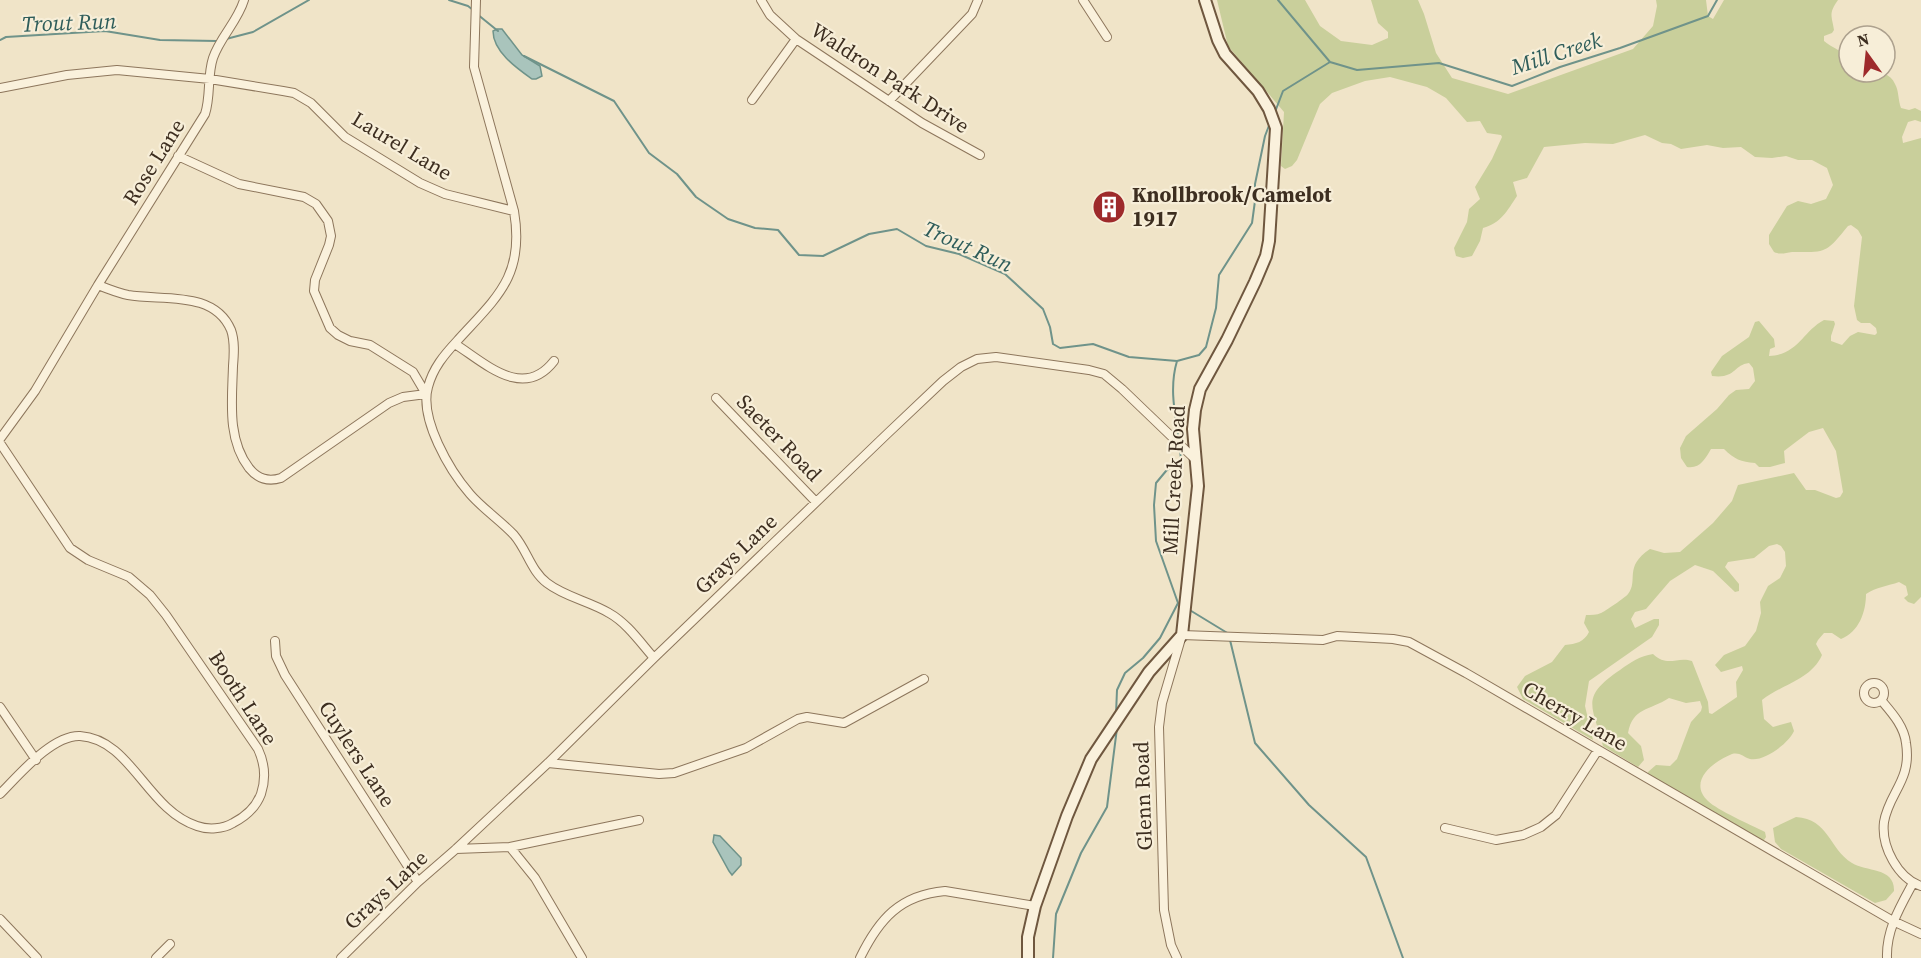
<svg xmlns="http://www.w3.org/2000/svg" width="1921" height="958" font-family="'Source Serif 4',serif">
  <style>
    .green { fill: #c9cf9b }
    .water { fill: #a9c4bc; stroke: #6f938a; stroke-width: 1.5 }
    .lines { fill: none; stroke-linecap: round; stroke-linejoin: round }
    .stream { stroke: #6f938a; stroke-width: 2 }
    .street-casing { stroke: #8d765c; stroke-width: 10 }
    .secondary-casing { stroke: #6f573f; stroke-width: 14 }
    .street { stroke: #faf1dc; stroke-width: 8 }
    .secondary { stroke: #faf1dc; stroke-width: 10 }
    .labels { text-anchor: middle; stroke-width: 4.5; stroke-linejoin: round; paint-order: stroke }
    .street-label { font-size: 21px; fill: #3d2e20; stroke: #f7eed8 }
    .poi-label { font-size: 21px; font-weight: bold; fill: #3d2e20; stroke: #f7eed8; text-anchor: start }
    .water-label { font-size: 22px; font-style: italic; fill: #2f5d5a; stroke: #f7eed8 }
  </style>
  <rect width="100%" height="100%" fill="#f0e4c8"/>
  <path class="green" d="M1217 0H1305L1320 26 1341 41 1372 45 1388 38V32L1378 23 1371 0H1418L1424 14 1436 53 1452 78 1508 94 1633 49 1653 26 1657 6 1656 0H1706L1708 16 1713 19 1724 0H1838C1828 14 1832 16 1834 30L1832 33 1824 36V41C1838 52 1849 51 1849 72 1863 72 1888 67 1895 84 1899 91 1898 100 1901 108L1909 110 1915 108 1921 111V122L1915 120 1908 122 1902 137 1903 143 1921 138V597L1914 604 1908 602 1904 598 1908 595 1906 586 1899 582C1888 586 1876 587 1866 594 1866 612 1859 632 1841 639L1832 633H1824L1818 640 1816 644 1822 655C1811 680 1782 684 1762 700L1764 719 1773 727 1791 722 1794 731C1789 743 1764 762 1750 759 1743 757 1740 752 1732 754 1714 761 1687 781 1708 801 1717 810 1751 825 1765 832L1766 837 1764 840 1762 841 1648 775V772L1656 765 1670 766 1677 759 1691 722 1701 711 1702 707 1700 701 1686 703 1669 698C1649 711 1633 707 1628 733L1641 746 1644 760 1638 767 1603 746C1592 705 1580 697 1620 670 1631 662 1640 656 1653 654 1668 668 1677 656 1692 661L1708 702 1709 713 1712 714 1737 697 1736 682 1743 670 1742 666 1721 672 1715 665 1724 655 1745 646 1756 631 1761 613 1760 602 1768 586 1780 578 1786 566 1785 552 1781 546 1777 544 1769 546 1754 558 1728 562 1725 567 1739 584V591L1735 592 1713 571 1695 565 1670 581 1646 609 1635 612 1631 619 1635 628 1654 619H1659V625L1652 637 1589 681 1585 706 1593 740 1523 699 1517 687 1525 676 1552 662 1565 645C1576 644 1584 642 1589 632L1584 623 1586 615C1591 615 1597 615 1601 613 1604 612 1626 597 1628 594 1639 580 1623 567 1650 549L1664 553 1680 552 1713 523 1732 501 1738 485 1794 473 1806 490H1815L1836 498 1840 497 1843 492 1836 451 1823 428 1809 432 1784 451 1785 463 1770 467H1759L1755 463C1741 462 1734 459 1724 449H1711C1705 459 1700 469 1687 467L1681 458 1680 448 1686 436 1717 409 1729 395 1736 390 1749 389 1755 381 1753 368 1749 363C1733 365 1736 379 1712 376L1711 372 1722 356 1749 337 1755 322 1759 321 1774 339 1775 347 1770 349 1769 356C1798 355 1803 331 1824 320L1834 321 1835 324 1831 336V341L1842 345 1850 336 1858 332 1875 335 1877 333 1876 328 1870 323H1861L1857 320 1854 306 1862 237 1858 230 1851 225 1848 226C1825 254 1827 252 1792 252 1785 253 1781 255 1774 252L1769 244V235L1787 206 1798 201 1811 204 1826 199 1833 185 1827 168 1812 160H1798L1786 156 1772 158 1755 157 1741 147 1723 148 1707 145 1681 149 1671 144 1662 143 1645 135 1613 144 1585 143 1544 147 1527 178 1513 182 1517 196C1507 211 1501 223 1483 228L1480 241 1472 256 1463 258 1456 256 1454 248 1467 222 1469 209 1480 199 1475 187 1492 159 1502 137 1501 135 1487 133 1480 121 1467 122 1446 98 1427 87 1390 77 1365 81 1332 93 1320 104 1297 160 1292 166 1285 169 1281 166 1284 112 1228 46Z
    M1796 817C1829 819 1829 849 1852 863 1866 872 1895 867 1894 891L1886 900 1875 903 1781 849 1775 842 1773 828Z"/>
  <path class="water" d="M497 29H502L522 55 540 66 542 76 536 79H532C518 69 493 52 493 31Z
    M714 835 720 836 741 858V865L732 875 729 871 713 842Z"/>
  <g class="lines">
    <path class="stream" d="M449 0 468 6 473 10
      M1278 0 1330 62 1357 70 1439 63 1512 86 1560 67 1620 48 1708 16 1717 0
      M477 14 498 31
      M226 39 253 32 309 0
      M0 40 6 37 105 31 160 40 217 41
      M524 56 614 101 649 153 677 174 696 197 728 219 755 228 778 230 799 255 823 256 869 234 897 229 926 246 959 254 1005 274 1043 309 1050 327 1053 344 1060 348 1093 344 1129 357 1177 361 1199 355 1206 347 1216 308 1219 275 1252 223 1255 201V184L1265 136 1270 123
      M1275 112 1283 91 1330 62
      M1177 361C1169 388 1175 413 1179 441
      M1188 609 1229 634
      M1230 640 1255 743 1309 805 1366 857 1403 958
      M1116 714 1117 690 1125 673 1143 658 1160 638 1178 603 1156 541 1154 505 1156 483 1166 471 1181 460 1180 449
      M1053 958 1056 914 1081 853 1107 807 1117 728"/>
    <defs>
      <path id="street" d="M476 0 474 67 514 211
        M761 0 770 15 796 39 922 123 980 155
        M1083 0 1107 37
        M0 88 67 75 117 70 210 79 283 91 294 93 311 103 345 137 420 183 445 194 514 211C525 276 497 297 457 341 444 355 433 368 428 387 419 419 450 471 470 494 483 509 500 520 514 535 527 550 531 571 547 583 565 597 589 601 609 613 627 623 640 642 654 658
        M752 100 796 39
        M889 101 972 14 978 0
        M178 156 239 184 304 197 316 204 328 221 331 236 329 245 315 280 314 291 330 328 338 335 350 341 370 345 413 372 426 394
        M98 285C108 289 118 293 128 295 163 301 214 290 231 330 235 341 234 354 233 366 232 401 227 439 249 468 258 479 268 482 281 478L389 403 403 397 426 394
        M455 344C485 363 523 401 554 361
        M716 398 816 502
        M0 439 35 391 98 285 205 114C211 96 207 76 213 58 220 37 238 21 244 0
        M0 443 70 548 88 560 129 577 150 595 166 615 258 749C265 764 266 779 261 794 256 807 245 817 233 823 223 829 208 830 197 826 147 810 131 739 80 736 52 735 19 775 0 794
        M275 641 276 656 285 675 418 882
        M1864 693a10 10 0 1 1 20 0a10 10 0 1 1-20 0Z
        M1881 700C1892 713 1904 726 1906 743 1912 781 1889 792 1884 822 1881 847 1898 878 1921 886
        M0 707 36 760
        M548 763 659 774 674 773 746 748 798 719 807 717 844 723 924 679
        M1445 828 1496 840 1523 835 1541 827 1556 815 1598 750
        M510 847 639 820
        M456 849 510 847 535 878 582 958
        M0 919 37 958
        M156 958 170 944
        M341 958 418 882 456 849 548 763 654 658 887 434 943 381 961 367 977 359 996 357 1089 370 1104 374 1122 389 1196 460
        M860 958C879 919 900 895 945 891L1035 906
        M1177 958 1171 945 1164 910 1159 727 1162 703 1182 635 1323 640 1337 636 1393 639 1409 642 1466 673 1893 921 1921 934
        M1887 958C1886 930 1900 907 1913 883"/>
      <path id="secondary" d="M1028 958V937L1035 906 1067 816 1091 759 1149 672 1182 635 1198 486 1193 429 1195 410 1200 389 1227 340 1255 282 1266 256 1269 241 1276 128 1269 109 1258 91 1225 54 1218 40 1205 0"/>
    </defs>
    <use href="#street" class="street-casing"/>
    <use href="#secondary" class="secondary-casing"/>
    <use href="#street" class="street"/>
    <use href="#secondary" class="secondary"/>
  </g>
  <defs>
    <symbol id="building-disc" viewBox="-11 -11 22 22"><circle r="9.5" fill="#9e2a2b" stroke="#f7eed8"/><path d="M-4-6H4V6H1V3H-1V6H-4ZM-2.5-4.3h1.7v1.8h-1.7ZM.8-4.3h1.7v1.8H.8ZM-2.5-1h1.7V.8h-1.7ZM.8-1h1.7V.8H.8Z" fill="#fff"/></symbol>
  </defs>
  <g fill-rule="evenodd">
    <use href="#building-disc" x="1090" y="188" width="38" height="38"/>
  </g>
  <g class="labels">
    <g class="street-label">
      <text transform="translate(890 78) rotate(33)" y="7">Waldron Park Drive</text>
      <text transform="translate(402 146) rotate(31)" y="7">Laurel Lane</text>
      <text transform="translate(154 162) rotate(-58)" y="7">Rose Lane</text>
      <text transform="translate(779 438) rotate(46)" y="7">Saeter Road</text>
      <text transform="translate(1174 480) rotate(-87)" y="7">Mill Creek Road</text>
      <text transform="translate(736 554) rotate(-44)" y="7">Grays Lane</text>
      <text transform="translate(243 698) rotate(57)" y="7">Booth Lane</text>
      <text transform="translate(1575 716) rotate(30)" y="7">Cherry Lane</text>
      <text transform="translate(357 754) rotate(57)" y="7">Cuylers Lane</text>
      <text transform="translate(1143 796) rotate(-92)" y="7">Glenn Road</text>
      <text transform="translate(386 890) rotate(-43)" y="7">Grays Lane</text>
    </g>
    <g class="poi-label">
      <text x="1132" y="202">Knollbrook/Camelot<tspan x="1132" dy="24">1917</tspan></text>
    </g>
    <g class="water-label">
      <text transform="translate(69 22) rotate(-2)" y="8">Trout Run</text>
      <text transform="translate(1556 53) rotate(-18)" y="8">Mill Creek</text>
      <text transform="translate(968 246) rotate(24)" y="8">Trout Run</text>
    </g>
  </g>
  <g transform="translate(1867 54) rotate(345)"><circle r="28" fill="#f7eed8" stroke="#ada18e" stroke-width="1.5"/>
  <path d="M0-4.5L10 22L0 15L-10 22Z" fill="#9e2a2b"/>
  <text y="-9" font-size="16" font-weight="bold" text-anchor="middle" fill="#3d2e20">N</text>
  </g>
</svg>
